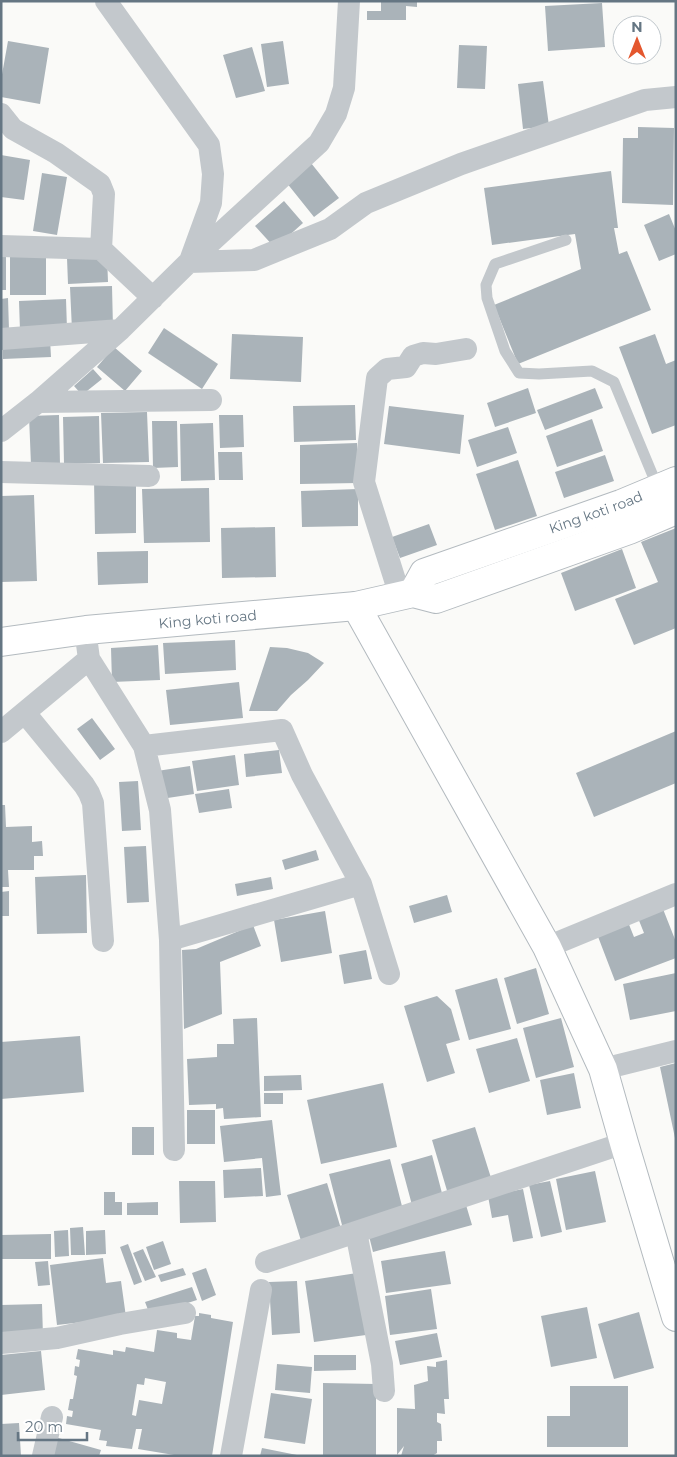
<svg xmlns="http://www.w3.org/2000/svg" width="677" height="1457" font-family="Montserrat,sans-serif">
  <style>
    .building { fill: #aab3b9; fill-rule: evenodd }
    .lines { fill: none; stroke-linecap: round; stroke-linejoin: round }
    .secondary-casing { stroke: #b3babf; stroke-width: 30 }
    .lane { stroke: #c3c8cc; stroke-width: 11 }
    .street { stroke: #c3c8cc; stroke-width: 22 }
    .secondary { stroke: #fff; stroke-width: 28 }
    .labels { text-anchor: middle; stroke-width: 5; stroke-linejoin: round; paint-order: stroke }
    .street-label { font-size: 14px; fill: #657683; stroke: #fff }
  </style>
  <rect width="100%" height="100%" fill="#fafaf8"/>
  <path class="building" d="M381 1H417V7L406 6V20H367V11H381Z
    M602 3 605 47 548 51 545 6Z
    M8 41 49 48 40 104 1 97V80Z
    M283 41 289 84 267 87 261 44Z
    M459 45 487 46 485 89 457 88Z
    M252 47 265 91 236 98 223 55Z
    M543 81 549 126 523 129 518 84Z
    M638 127 674 128 673 205 622 203 623 138H638Z
    M1 155 30 160 24 200 1 197Z
    M311 163 339 198 314 217 286 182Z
    M611 171 618 228H614L619 254 627 251 651 310 518 364 494 305 581 269 575 234 492 245 484 188Z
    M42 173 67 177 57 235 33 231Z
    M284 201 303 223 275 248 255 226Z
    M669 214 676 231V254L659 261 644 225Z
    M10 251H46V295H10Z
    M1 255H6V290H1Z
    M107 256 108 282 68 284 67 258Z
    M112 286 113 328 72 330 70 287Z
    M8 298 9 330H1V299Z
    M66 299 67 329 20 331 19 301Z
    M164 328 218 364 202 389 148 353Z
    M232 334 303 337 301 382 230 379Z
    M655 334 666 364 676 360V425L652 434 619 347Z
    M50 339 51 357 3 359V340Z
    M114 347 142 371 125 391 97 367Z
    M93 369 102 379 82 395 74 386Z
    M528 388 536 413 495 427 487 403Z
    M595 388 603 408 545 430 537 410Z
    M355 405 356 440 294 442 293 406Z
    M389 406 464 415 460 454 384 444Z
    M147 412 149 462 103 463 101 413Z
    M59 415 60 465H31L29 416Z
    M219 415H243L244 447 220 448Z
    M99 416 100 463 64 464 63 417Z
    M592 419 603 451 557 467 546 436Z
    M152 421H177L178 467 153 468Z
    M213 423 215 480 181 481 180 424Z
    M508 427 517 453 477 467 468 440Z
    M357 443 358 483 300 484V445Z
    M218 452H242L243 480H219Z
    M605 455 614 481 564 498 555 472Z
    M518 460 537 516 495 530 476 474Z
    M94 480H136V533L95 534Z
    M209 488 210 542 144 543 142 489Z
    M358 489V526L302 527 301 491Z
    M34 495 37 581 1 582V496Z
    M429 524 437 545 400 558 392 537Z
    M275 527 276 577 222 578 221 528Z
    M676 528V628L634 645 615 599 658 582 641 542Z
    M622 549 636 588 575 611 561 573Z
    M148 551V583L98 585 97 552Z
    M235 640 236 670 165 674 163 643Z
    M158 645 160 680 112 682 111 648Z
    M270 647 287 648 308 653 324 663 308 680 291 695 277 711H249Z
    M239 682 243 718 170 725 166 690Z
    M92 718 115 749 100 760 77 729Z
    M676 731V783L594 817 576 773Z
    M279 750 282 773 246 777 244 754Z
    M235 755 239 785 197 791 192 761Z
    M190 766 194 794 161 799 157 771Z
    M138 781 141 830 122 831 119 782Z
    M229 789 232 808 199 813 195 794Z
    M1 805H5L6 827 32 826V842L42 841 43 856H34V870H8L9 887H1Z
    M146 846 149 902 127 903 124 847Z
    M316 850 319 860 285 870 282 860Z
    M86 875 87 933 37 934 35 877Z
    M271 877 273 889 237 896 235 884Z
    M9 891V916H1V892Z
    M447 895 452 912 414 923 409 906Z
    M663 909 676 942V958L615 981 597 934 628 922 634 937 644 933 638 918Z
    M325 911 332 953 281 962 274 920Z
    M253 925 261 946 220 962 222 1014 184 1029 182 950 196 949Z
    M366 950 372 979 344 984 339 955Z
    M536 968 549 1014 517 1024 504 978Z
    M676 973V1011L630 1020 623 984Z
    M497 978 511 1029 469 1040 455 990Z
    M437 996 451 1009 460 1040 446 1044 455 1073 427 1082 404 1006Z
    M257 1018 261 1117 224 1119 223 1108 216 1109V1104L189 1105 187 1059 217 1057V1044H234L233 1019Z
    M561 1018 574 1067 536 1078 523 1028Z
    M80 1036 84 1092 1 1099V1042Z
    M517 1038 530 1081 489 1093 476 1049Z
    M676 1063V1138H675L660 1067Z
    M574 1073 581 1108 547 1115 540 1080Z
    M301 1075 302 1090 264 1091V1076Z
    M383 1083 397 1147 321 1164 307 1100Z
    M264 1093H283V1104H264Z
    M187 1110H215V1144H187Z
    M272 1120 281 1195 266 1197 262 1158 224 1162 220 1126Z
    M132 1127H154V1155H132Z
    M475 1127 492 1181 448 1194 432 1140Z
    M432 1155 443 1197 412 1205 401 1164Z
    M390 1159 404 1214 343 1229 329 1174Z
    M261 1168 263 1196 224 1198 223 1170Z
    M595 1171 606 1222 566 1230 556 1179Z
    M179 1181H215L216 1222 180 1223Z
    M550 1181 562 1232 541 1237 529 1185Z
    M327 1183 342 1232 302 1244 287 1195Z
    M523 1189 533 1238 513 1242 508 1215 492 1218 488 1196Z
    M104 1192H115V1202H122V1215H104Z
    M158 1202V1215H127V1203Z
    M466 1205 472 1225 373 1252 368 1232Z
    M83 1227 85 1255H71L70 1228Z
    M68 1230 69 1256 55 1257 54 1231Z
    M105 1230 106 1254 86 1255V1231Z
    M51 1234V1259H1V1235Z
    M163 1241 171 1264 154 1270 146 1247Z
    M128 1244 142 1282 134 1285 120 1247Z
    M143 1249 156 1277 145 1281 133 1253Z
    M445 1251 451 1284 386 1293 381 1261Z
    M103 1258 106 1283 121 1281 126 1317 57 1325 50 1265Z
    M48 1261 50 1285 38 1286 35 1262Z
    M183 1268 186 1275 161 1282 158 1275Z
    M206 1268 216 1295 202 1301 192 1273Z
    M357 1273 366 1335 314 1342 305 1281Z
    M297 1281 300 1333 272 1335 269 1282Z
    M192 1287 197 1300 150 1315 145 1302Z
    M431 1289 437 1329 390 1335 385 1296Z
    M42 1304 43 1336 1 1337V1305Z
    M587 1307 597 1358 551 1367 541 1316Z
    M639 1312 654 1368 614 1379 598 1324Z
    M199 1313 211 1315V1318L233 1322 212 1456H180L138 1449 142 1429H136L132 1449 106 1446 107 1441 99 1440 101 1430 66 1424 67 1416 72 1417 73 1411 68 1410 70 1399H73L77 1376 74 1375 75 1366 79 1367 80 1360 76 1359 78 1349 113 1355V1350L125 1352 126 1347 154 1352 157 1330 177 1333V1338L191 1340 195 1316H199ZM145 1378 166 1382 162 1404 139 1400 136 1416 132 1415 137 1384 144 1385Z
    M437 1333 442 1357 400 1365 395 1341Z
    M41 1351 45 1390 1 1395V1355Z
    M314 1355H356V1370L314 1371Z
    M447 1360 449 1399H444L445 1414 437 1413V1422L441 1424 442 1441H437V1453L432 1456H401L404 1446 397 1455V1408L415 1409 414 1385 428 1381 427 1366 436 1367V1362Z
    M277 1364 312 1367 310 1393 275 1390Z
    M323 1383 376 1384V1456H323Z
    M570 1386H628V1447H547V1416H570Z
    M271 1393 312 1399 305 1444 264 1438Z
    M19 1423 21 1456H1V1424Z
    M55 1437 101 1450 99 1456H50Z
    M262 1448 297 1455V1456H260Z"/>
  <g class="lines">
    <defs>
      <g id="secondary">
        <path id="s1" d="M413 593 424 573 621 504 676 481"/>
        <path d="M356 606 547 947 603 1069 624 1143 676 1317"/>
        <path id="s2" d="M1 642 86 630 356 606 413 593 436 599 629 530 676 510"/>
      </g>
    </defs>
    <use href="#secondary" class="secondary-casing"/>
    <path class="lane" d="M566 240 495 264 486 285 487 298 505 351 519 373 539 374 592 371 614 382 658 488"/>
    <path class="street" d="M106 1 209 145 213 174 211 203 191 258
      M1 114 13 129 56 153 100 184 104 194 101 249 153 298
      M1 246 101 249
      M189 262 254 260 330 229 366 203 461 164 645 100 676 97
      M1 339 120 330
      M38 402 211 400
      M1 431 38 402 120 330 189 262 319 143 336 114 344 88 349 1
      M1 472 149 476
      M400 596 364 482 377 378 387 369 406 367 413 356 423 353 436 354 466 349
      M89 659 144 746 160 810 170 940 174 1150
      M25 713 84 785 89 793 93 803 103 941
      M1 732 89 659 87 644
      M144 746 282 730 302 775 361 884 389 974
      M170 940 361 884
      M547 947 676 894
      M603 1069 676 1051
      M356 1232 382 1364 384 1391
      M266 1262 624 1143
      M1 1343 57 1338 120 1324 185 1313
      M43 1456 52 1417
      M231 1456 261 1290"/>
    <use href="#secondary" class="secondary"/>
  </g>
  <g class="labels">
    <g class="street-label">
      <text dy="5" stroke="none"><textPath href="#s1" startOffset="205">King koti road</textPath></text>
      <text dy="5" stroke="none"><textPath href="#s2" startOffset="208">King koti road</textPath></text>
    </g>
  </g>
  <rect width="677" height="1457" fill="none" stroke="#657683" stroke-width="5"/>
  <g transform="translate(637 40)"><circle r="24" fill="#ffffff" stroke="#c1c8cd"/>
  <path d="M0-4L9 19L0 12L-9 19Z" fill="#e4572e"/>
  <text y="-8" font-size="14" font-weight="bold" text-anchor="middle" fill="#657683">N</text>
  </g>
  <path d="M18 1432v8h69v-8" fill="none" stroke="#657683" stroke-width="2.5"/>
  <text x="25" y="1432" font-size="15" fill="#657683" stroke="#ffffff" stroke-width="4" paint-order="stroke">20 m</text>
</svg>
